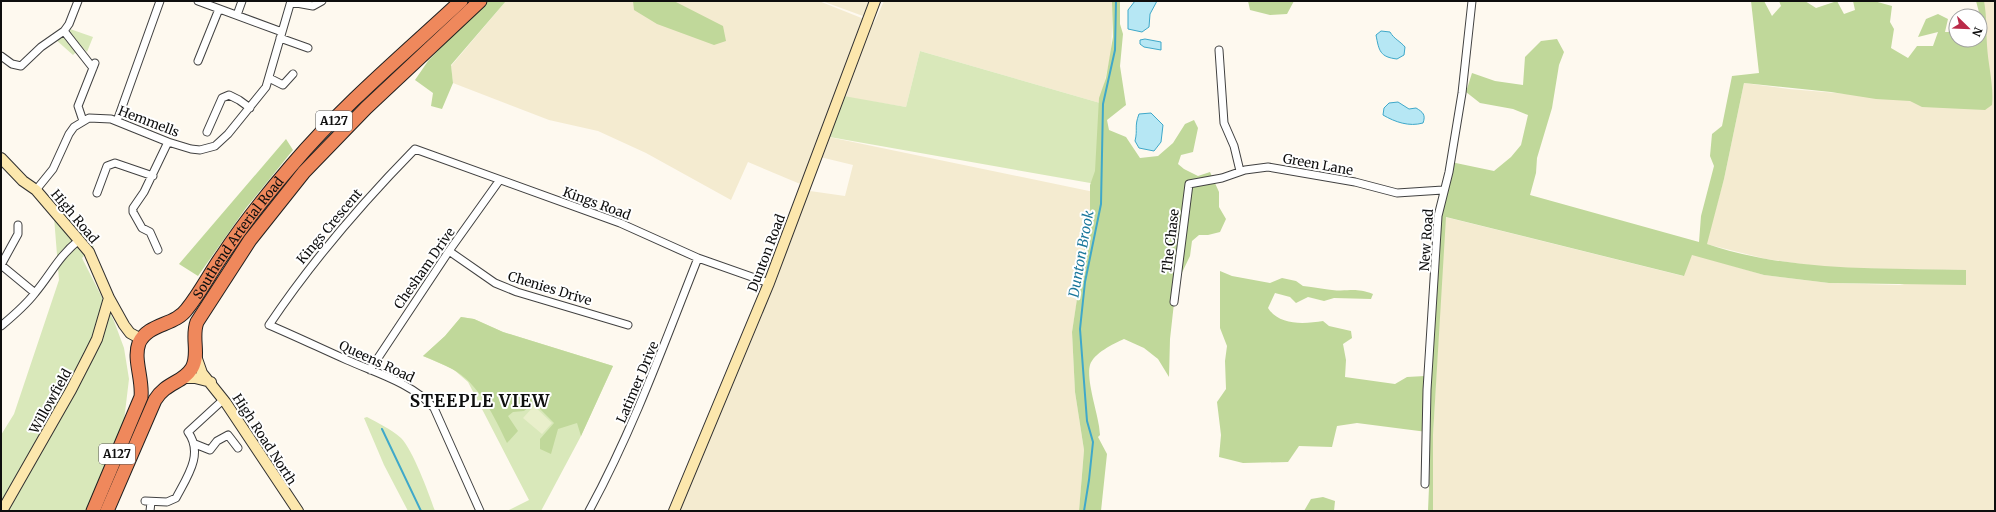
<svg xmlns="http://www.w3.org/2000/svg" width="1996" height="512" font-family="Merriweather,serif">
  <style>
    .farmland { fill: #f4ebd0 }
    .green { fill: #d9e8ba }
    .forest { fill: #c0d89a }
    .pitch { fill: #e9efcb }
    .water { fill: #b6e7f4; stroke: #3fa8c9 }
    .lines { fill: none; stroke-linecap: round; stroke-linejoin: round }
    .stream { stroke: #3fa8c9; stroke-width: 2 }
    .street-casing { stroke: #414141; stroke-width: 9 }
    .secondary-casing { stroke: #303030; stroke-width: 12 }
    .highway-casing { stroke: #1f1f1f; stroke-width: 15 }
    .street { stroke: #fff; stroke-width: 7 }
    .secondary { stroke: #fce7ad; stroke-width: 10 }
    .highway { stroke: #ef885c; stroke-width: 13 }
    .labels { text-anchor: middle; stroke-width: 4; stroke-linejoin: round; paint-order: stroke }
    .shield { fill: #fff; stroke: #565656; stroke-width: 1 }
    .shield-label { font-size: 12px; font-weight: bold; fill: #0e0e0e }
    .street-label { font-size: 13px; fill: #0e0e0e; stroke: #fff }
    .water-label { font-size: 14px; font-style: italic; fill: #1b789c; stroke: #fff }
    .district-label { font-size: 17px; font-weight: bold; letter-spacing: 1px; fill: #0e0e0e; stroke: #fff }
  </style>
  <rect width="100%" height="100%" fill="#fef9ef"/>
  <path class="farmland" d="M506 1H819L874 23 884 1H1113L1111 53 1100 103 920 51 906 107 838 96 824 136 1094 192 1072 332 1075 392 1084 450 1079 511H678L803 190 845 196 853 165 816 156 805 186 748 162 731 200 646 153 598 131 549 120 453 83 451 66Z
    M822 1H869L863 16Z
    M1980 1H1995V511H1433V435L1445 217 1683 276 1692 254 1764 275 1829 283 1900 285 1965 270 1830 268 1766 259 1706 244 1724 179 1744 83 1789 89 1989 106Z"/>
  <path class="green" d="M70 29 93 37 87 52 70 35Z
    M62 36 66 37 84 57 75 53 73 55 55 39Z
    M920 51 1100 103 1096 184 824 136 838 95 906 107Z
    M61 210 76 227 82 230 94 246 82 258 114 321 124 348 129 379 123 429 89 511H1V435L14 414 59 280 54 217Z
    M461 317 474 319 503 332 613 366 581 436 541 511H507L529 500 468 382 453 369 423 356 445 336Z
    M367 417C378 423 391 429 401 438 413 450 429 494 435 511H408L384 465 364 418Z"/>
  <path class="forest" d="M486 1H506L451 65 453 83 442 109 431 106 433 93 415 80 428 61Z
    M633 1H674L723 26 726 41 714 45 657 24 634 10Z
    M1112 1H1120V24L1123 34 1120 66 1126 105 1107 120 1109 130 1126 137 1140 158 1158 156 1173 143 1185 124 1194 120 1198 128 1193 152 1181 155 1178 164 1184 169 1198 176 1210 172 1219 192V207L1226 219 1220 232 1208 235H1199L1192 241 1190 256 1176 285 1170 339 1169 377 1158 359 1144 348 1124 339C1113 344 1094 353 1090 365 1086 379 1097 411 1099 426L1100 435 1098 437 1107 454 1101 511H1079L1084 450 1075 392 1072 332 1090 213V185L1095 171 1099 98 1106 78 1113 37Z
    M1248 1H1294L1287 14 1270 15 1250 10Z
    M1751 1H1764L1772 16 1781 6 1779 1H1805L1816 8 1837 1 1844 14 1855 10 1853 1H1874L1892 6 1890 22 1894 29 1891 48 1908 58 1917 46H1933L1938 32 1918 37 1926 19 1938 14 1948 19 1945 32H1956V40H1965L1967 44 1974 40H1980V16L1976 1H1984C1987 18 1986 29 1987 45 1988 65 1994 85 1992 105L1985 110 1922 107 1910 101 1876 99 1831 92 1744 83 1724 179 1707 244C1790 272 1879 268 1966 270V285L1829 283 1764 275 1692 255 1684 276 1446 217 1433 435V511H1428L1430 463 1427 432 1357 423 1337 426 1332 447 1299 446 1288 462 1243 463 1219 457 1221 435 1217 402 1226 389 1225 361 1227 346 1220 328V271L1232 276 1270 283 1282 278 1296 281 1303 286C1315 287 1321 289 1332 290 1349 292 1354 287 1373 294L1371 299 1334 298 1324 301 1308 297 1296 303 1290 297 1275 293 1268 308C1279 326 1305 324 1323 321L1329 326 1351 331 1352 338 1343 344 1346 360 1345 377 1395 384 1407 377 1425 376 1438 216 1451 162 1494 171 1511 157 1521 145 1528 115 1513 109 1480 103 1466 92 1472 73 1495 81 1523 85 1525 57 1541 41 1557 39 1564 52 1559 65 1552 108 1537 158 1536 173 1530 195 1699 242 1701 216 1714 166 1710 156 1712 134 1722 126 1732 76 1759 73Z
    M286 139 293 150 246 208 198 276 179 264Z
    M461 317 474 319 503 332 613 366 581 436 577 423 558 429 551 454 540 449V439L554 423 534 403 524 411 513 412 508 416 518 431 507 443C495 418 478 382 452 369 443 364 433 360 423 356L445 336Z
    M1323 497 1335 501 1334 511H1304L1311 499Z"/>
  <path class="pitch" d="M534 406 552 423 542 434 523 418Z"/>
  <path class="water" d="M1135 1H1157L1150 14 1149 27 1142 32 1128 29V10Z
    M1381 31 1390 32C1394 39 1400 41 1405 47L1404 55 1397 59C1380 57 1379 51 1376 35Z
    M1145 39 1161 42V50L1144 47 1140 44V40Z
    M1398 102 1409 109 1416 108C1423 112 1426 115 1423 123 1409 127 1395 122 1383 115L1384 108 1389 103Z
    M1151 113 1163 125 1161 142 1154 151 1139 148 1135 141C1138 129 1134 127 1139 114Z"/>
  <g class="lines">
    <path class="stream" d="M382 429 421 511
      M1084 511 1089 480 1093 442 1087 421 1080 329 1085 282 1101 204 1103 104 1115 50 1116 1"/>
    <defs>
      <path id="street" d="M198 1 282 32
        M291 2 313 6 322 1
        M237 15 242 1
        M64 31 93 68
        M280 38 308 48
        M1219 50 1224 123 1234 146 1240 171
        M1 56 12 64 21 66 41 47 64 31 69 24 78 1
        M198 61 219 9
        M269 78 283 85 293 74
        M83 121 78 106 95 63
        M117 121 160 1
        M207 132 222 98 229 95 239 100 250 108
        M36 190 53 169 69 134 74 127 89 118 111 119 168 142 191 149 200 150 215 146 228 134 266 87 291 1
        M97 193 107 166 115 163 153 176
        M158 250 150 232 142 228 133 212V208L144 192 168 142
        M449 251 495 283 517 292 628 325
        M1 265 18 234V225
        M1 265 35 293
        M1174 302 1189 184 1222 178 1245 170 1268 167 1355 182 1397 193 1443 190
        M1 326C13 316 25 306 35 293 51 274 58 257 79 240
        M370 370 449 251 499 181
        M195 444 210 450 217 441 228 435 238 448
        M1425 484 1427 390 1438 216 1449 172 1462 93 1472 1
        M145 501 167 502 176 498C187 477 204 454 188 432L224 399
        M150 511 151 502
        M480 511 434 408C412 383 376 373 347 360 320 348 295 336 269 325 312 261 361 204 415 149L620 223 698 258 769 283
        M589 511C633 430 664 344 698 258"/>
      <path id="secondary" d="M1 158 23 181 36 190 89 252 109 298 124 325 130 333 141 339
        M196 356 202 373 226 403 298 511
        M182 378H195L211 382
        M2 511 71 390 90 353 97 339 109 298
        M674 511 769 283 875 1"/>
      <g id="highway">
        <path id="s1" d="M93 511 141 397C143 379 133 359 139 343 148 323 175 326 187 309 200 293 210 273 222 256 243 224 267 194 292 165 343 105 404 54 461 1"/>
        <path d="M107 511 155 400C166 382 183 383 192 368 200 354 191 337 197 322L250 240 304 172 366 108 480 1"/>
      </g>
    </defs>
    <use href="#street" class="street-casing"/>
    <use href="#secondary" class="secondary-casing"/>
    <use href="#highway" class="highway-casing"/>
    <use href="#street" class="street"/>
    <use href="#secondary" class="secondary"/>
    <use href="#highway" class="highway"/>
  </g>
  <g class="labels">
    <g class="shield">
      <rect x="316" y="111" width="36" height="20" rx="3"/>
      <rect x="99" y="444" width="36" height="20" rx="3"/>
    </g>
    <g class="shield-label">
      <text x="334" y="125">A127</text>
      <text x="117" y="458">A127</text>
    </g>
    <g class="street-label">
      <text transform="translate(149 121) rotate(21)" y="5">Hemmells</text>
      <text transform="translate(1318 164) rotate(10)" y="5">Green Lane</text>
      <text transform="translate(597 203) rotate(20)" y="5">Kings Road</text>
      <text transform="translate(75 216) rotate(50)" y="5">High Road</text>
      <text transform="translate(329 226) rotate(-50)" y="5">Kings Crescent</text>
      <text dy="5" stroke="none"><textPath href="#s1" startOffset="326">Southend Arterial Road</textPath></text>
      <text transform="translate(1426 240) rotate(-86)" y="5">New Road</text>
      <text transform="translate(1170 241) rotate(-83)" y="5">The Chase</text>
      <text transform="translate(766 253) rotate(-69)" y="5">Dunton Road</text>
      <text transform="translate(424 268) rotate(-55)" y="5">Chesham Drive</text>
      <text transform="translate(550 288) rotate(17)" y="5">Chenies Drive</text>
      <text transform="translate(377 361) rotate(25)" y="5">Queens Road</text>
      <text transform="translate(637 382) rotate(-67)" y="5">Latimer Drive</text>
      <text transform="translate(50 401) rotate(-61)" y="5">Willowfield</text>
      <text transform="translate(265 439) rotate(57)" y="5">High Road North</text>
    </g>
    <g class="water-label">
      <text transform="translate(1081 254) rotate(-80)" y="5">Dunton Brook</text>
    </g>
    <g class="district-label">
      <text x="480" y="407">STEEPLE VIEW</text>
    </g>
  </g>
  <rect width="1996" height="512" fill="none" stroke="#0e0e0e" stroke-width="4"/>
  <g transform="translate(1968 28) rotate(113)"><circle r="19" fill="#ffffff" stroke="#9f9f9f"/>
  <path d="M0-3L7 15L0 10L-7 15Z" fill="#ba2a48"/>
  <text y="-6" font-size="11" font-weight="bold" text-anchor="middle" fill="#0e0e0e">N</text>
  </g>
</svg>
